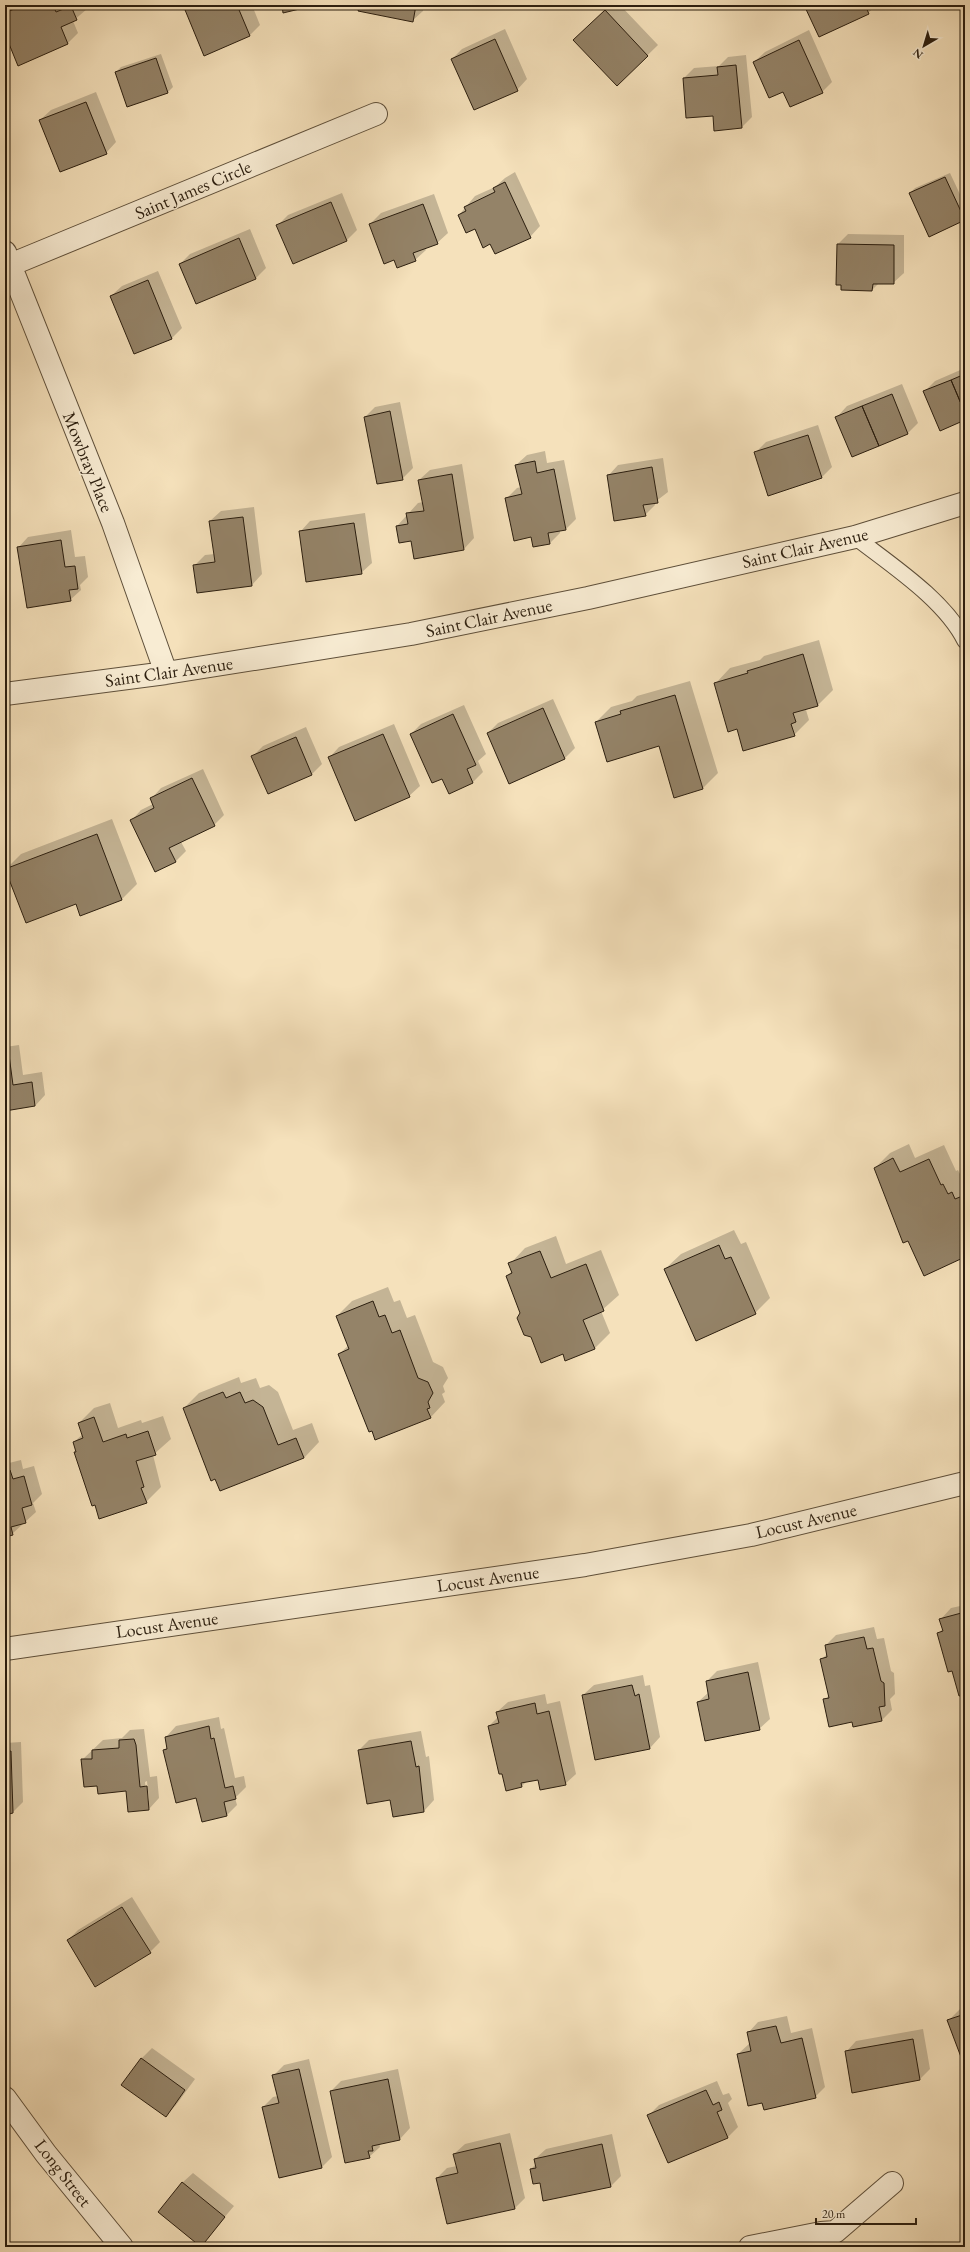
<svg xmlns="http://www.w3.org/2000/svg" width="970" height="2252" font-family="'EB Garamond',serif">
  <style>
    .shadow { fill: #0003; fill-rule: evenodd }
    .building { fill: #948368; stroke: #2b1e0f }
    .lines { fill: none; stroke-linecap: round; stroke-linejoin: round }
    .service-casing { stroke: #5e4f3a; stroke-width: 17 }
    .minor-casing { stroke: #5e4f3a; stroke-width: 24 }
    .tertiary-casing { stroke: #5e4f3a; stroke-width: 24 }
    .service { stroke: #f8ecd3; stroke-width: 15 }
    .minor { stroke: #f8ecd3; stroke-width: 22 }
    .tertiary { stroke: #f8ecd3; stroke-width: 22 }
    .labels { text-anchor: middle; stroke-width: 3; stroke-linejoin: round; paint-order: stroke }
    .street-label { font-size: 18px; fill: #2b1e0f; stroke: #f8ecd3 }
  </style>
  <rect width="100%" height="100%" fill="#f5e1bb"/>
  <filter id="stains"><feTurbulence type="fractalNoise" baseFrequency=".005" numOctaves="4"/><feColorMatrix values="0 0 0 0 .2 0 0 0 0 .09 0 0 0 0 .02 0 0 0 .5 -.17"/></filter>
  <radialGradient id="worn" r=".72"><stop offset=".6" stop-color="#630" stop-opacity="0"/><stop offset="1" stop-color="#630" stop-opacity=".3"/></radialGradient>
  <path class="shadow" d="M85 5 87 9 73 21 78 33 68 43 19 64 5 31V10L9 6Z
    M184 5H252L260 25 250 35Z
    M361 5H424L423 11 412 21Z
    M611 5H620L658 45 618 84 585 30Z
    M805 5H877L868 13Z
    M505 29 527 79 517 90 452 59 462 49Z
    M809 30 832 82 822 92 783 91 754 62 765 52Z
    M161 54 173 87 168 92 128 106 116 72 121 67Z
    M746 55 752 117 742 127 714 115 684 78 694 68 719 66 728 57Z
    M96 92 116 142 106 153 40 120 51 110Z
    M515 172 540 226 530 237 491 243 459 215 475 196 495 187 505 178Z
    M950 173 965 205 964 219 910 193 915 188Z
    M342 193 357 230 347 240 293 263 278 225 288 215Z
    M434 194 448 233 437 243 425 248 426 250 415 260 394 258 370 224 381 213Z
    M250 229 266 268 256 278 196 303 180 264 190 254Z
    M848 234 904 235V273L893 283H879L872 290 837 284 838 244Z
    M158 271 182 328 172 338 111 296 122 286Z
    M965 368V419L924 392 935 381Z
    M902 384 918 423 908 433 853 456 837 417 847 406Z
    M400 402 413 468 402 479 365 417 375 407Z
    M818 425 832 467 822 477 769 495 755 453 766 442Z
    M545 451 547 463 564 460 576 519 566 529 560 530V533L550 543 532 536 506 499 517 488 521 487 516 465 527 455Z
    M663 458 668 492 655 502V505L645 515 608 476 618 465Z
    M462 464 474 538 464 549 415 558 412 540 397 526 418 503 423 502 419 480 430 470Z
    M254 507 262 574 252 585 198 592 194 566 205 555 215 554 210 521 221 511Z
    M365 513 372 563 361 573 300 532 310 521Z
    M71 530 75 557 85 556 88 577 80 585 81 590 70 600 18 548 28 537Z
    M819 640 833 690 818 705 806 710 809 720 794 735 738 728 715 684 730 668 760 660 764 656Z
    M690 681 718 773 703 788 675 797 659 745 596 722 611 707 632 701 637 696Z
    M553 699 575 748 565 758 509 783 488 733 498 723Z
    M464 705 486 754 478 761 483 772 473 782 449 793 443 778 411 734 421 724Z
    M394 724 420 786 409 796 329 758 339 747Z
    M306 727 322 764 312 774 253 756 263 746Z
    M203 769 224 815 214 825 181 842 186 851 176 861 131 821 141 810 153 804 151 799 161 788Z
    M112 819 137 884 122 899 81 914 76 903 6 869 21 854Z
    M19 1045 23 1075 42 1072 45 1095 35 1106 5 1110V1047Z
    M909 1144 915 1158 944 1145 956 1171 958 1170 963 1180 965 1179V1256L875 1168 890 1153Z
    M734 1230 741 1244 746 1242 770 1298 755 1313 665 1269 681 1254Z
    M556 1236 566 1264 601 1250 619 1295 601 1311 610 1333 595 1348 566 1360 564 1353 521 1313 507 1276 512 1271 510 1264 525 1248Z
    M388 1287 394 1302 400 1300 407 1318 415 1315 433 1362 443 1367 448 1378 443 1386 445 1392 442 1394 445 1402 430 1418 339 1354 349 1345 337 1316 352 1301Z
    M239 1377 241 1383 256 1378 260 1388 269 1385 278 1392 293 1430 312 1423 319 1442 304 1458 184 1408 199 1393Z
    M110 1403 118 1428 141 1420 142 1423 163 1416 171 1439 153 1455 161 1487 146 1502 75 1453 77 1450 74 1442 83 1434 79 1423 94 1408Z
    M21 1460 23 1469 34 1466 42 1494 33 1503 36 1512 12 1534 5 1536V1464Z
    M965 1605V1694L953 1670 939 1633 943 1628 941 1619 951 1608Z
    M874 1627 877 1639 884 1638 891 1671 894 1673 895 1694 890 1699 892 1710 882 1720 853 1721 825 1700 829 1695 822 1659 828 1653 826 1645 836 1635Z
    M758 1662 770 1719 759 1729 698 1702 709 1692 707 1681 717 1671Z
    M643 1675 645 1686 650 1685 660 1737 650 1748 596 1759 583 1695 594 1685Z
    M545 1694 547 1704 560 1701 576 1774 565 1784 538 1779 527 1781 522 1786 489 1726 498 1717 497 1712 508 1702Z
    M219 1717 221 1729 224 1728 235 1778 244 1776 246 1787 235 1798 237 1805 227 1815 197 1797 164 1750 168 1747 166 1737 176 1726Z
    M144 1729 150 1777 157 1776 159 1798 149 1809 129 1811 126 1790 98 1785 82 1760 103 1740 122 1738 130 1730ZM147 1781 149 1801H147L145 1782Z
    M421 1731 426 1757 429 1756 434 1800 424 1811 391 1798 359 1750 369 1740Z
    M21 1742 23 1802 13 1812 8 1813 5 1819V1743Z
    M132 1897 160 1942 150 1952 68 1940 78 1930Z
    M964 2005H965V2063L949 2020Z
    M787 2016 791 2033 812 2028 825 2087 815 2097 763 2102 738 2054 750 2043 748 2033 758 2022Z
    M923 2029 930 2069 920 2079 846 2052 856 2041Z
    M152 2048 195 2079 176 2105 166 2115 141 2059Z
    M309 2059 332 2157 322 2167 263 2107 273 2097 278 2096 273 2076 284 2065Z
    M398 2069 410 2128 400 2139 379 2143 380 2147 369 2157 331 2091 341 2081Z
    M717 2081 723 2095 729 2093 732 2099 728 2103 738 2127 727 2138 648 2116 659 2105Z
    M510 2133 525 2198 515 2208 437 2178 447 2168 457 2166 454 2154 465 2144Z
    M612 2134 621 2176 611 2186 540 2182 531 2169 536 2164 535 2159 546 2149Z
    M193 2173 234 2206 201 2245 182 2183Z"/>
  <path class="building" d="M23 5H53L56 12 71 6 77 20 61 27 68 44 18 66 5 34V13Z
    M183 5H215L216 7 237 5 250 36 204 56Z
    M282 5H316L283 13Z
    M360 5H416L413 22 358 11Z
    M804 5H865L869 14 819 37Z
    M605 10 648 56 617 86 573 40Z
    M495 39 518 91 474 110 451 59Z
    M799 40 823 93 790 107 783 92 769 98 753 62Z
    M156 58 168 93 127 107 115 72Z
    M736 65 742 128 714 131 713 116 686 118 683 78 718 75 717 67Z
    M86 102 107 154 60 172 39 120Z
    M945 177 965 220 929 237 909 193Z
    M505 182 531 238 495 254 490 244 483 248 475 229 466 233 458 215 466 211 464 207 495 192 493 188Z
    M331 202 347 241 293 264 276 225Z
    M423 204 438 244 413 253 416 261 397 268 394 260 384 264 369 224Z
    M239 238 256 279 196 304 179 264Z
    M837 244 894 245V284H873L872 291 841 290V285H836Z
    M148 280 172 339 134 354 110 296Z
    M965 374V413L951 380Z
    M951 380 965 413V420L940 431 923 391Z
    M892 394 908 434 879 446 862 406Z
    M862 406 879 446 852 457 835 417Z
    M390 411 403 480 377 484 364 417Z
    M808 435 822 478 768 496 754 452Z
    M535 461 537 473 554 469 566 530 548 533 550 544 533 547 531 537 514 541 505 498 522 494 515 465Z
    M652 467 658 503 643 505 646 516 614 521 607 475Z
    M452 474 464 550 414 559 411 541 399 543 396 526 408 524 406 513 424 511 418 480Z
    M243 517 252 586 197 593 193 565 215 562 209 521Z
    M354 523 362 574 306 582 299 531Z
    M61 540 65 567 75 566 78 589 69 590 71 601 27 608 17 547Z
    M803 654 818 706 793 713 796 722 791 724 795 736 743 751 737 729 728 732 714 683 748 673 747 671Z
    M675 695 703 789 674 798 659 746 607 762 595 722 621 714 620 711Z
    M543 708 565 759 509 784 487 733Z
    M453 714 476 765 467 769 473 783 449 794 442 779 432 783 410 734Z
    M383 734 410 797 355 821 328 757Z
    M296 737 312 775 268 794 251 756Z
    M192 778 215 826 169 848 176 862 155 872 130 820 154 808 150 798Z
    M97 834 122 900 80 916 76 904 26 923 5 869Z
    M9 1055 13 1085 32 1082 35 1106 5 1111V1056Z
    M893 1158 900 1172 929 1159 941 1185 943 1184 948 1194 952 1192 955 1199 965 1195V1257L924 1276 908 1241 903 1243 874 1168Z
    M719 1245 725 1259 731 1257 756 1314 696 1341 664 1269Z
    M540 1251 551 1278 586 1264 604 1311 583 1320 595 1349 565 1361 563 1354 541 1363 531 1337 524 1335 517 1318 520 1313 506 1276 512 1273 508 1263Z
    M373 1301 379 1317 385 1315 392 1333 400 1330 418 1378 428 1382 433 1393 428 1402 430 1408 427 1409 431 1418 375 1440 372 1431 369 1432 338 1354 349 1349 336 1316Z
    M223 1392 226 1398 240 1392 245 1403 253 1400 263 1407 278 1445 296 1438 304 1458 220 1491 215 1479 211 1481 183 1408Z
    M94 1417 103 1442 126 1434 127 1438 148 1431 156 1455 136 1461 144 1487 141 1488 147 1503 99 1519 95 1505 92 1506 74 1452H76L73 1442 83 1438 78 1423Z
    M10 1470 13 1479 24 1476 32 1505 22 1508 26 1523 11 1527 13 1535 5 1537V1471Z
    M965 1612V1695L959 1696 952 1671 948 1672 937 1633 943 1631 939 1619Z
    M864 1637 867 1649 873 1648 881 1681 884 1683 885 1706 879 1707 882 1721 853 1727 852 1722 829 1727 823 1699 829 1698 820 1659 827 1657 825 1645Z
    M748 1672 760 1730 705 1741 697 1702 709 1699 706 1681Z
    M632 1685 635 1696 639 1694 650 1749 595 1760 582 1695Z
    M535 1703 537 1714 549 1711 566 1785 540 1790 538 1780 521 1783 522 1787 506 1791 502 1774H499L488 1726 499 1723 496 1712Z
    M209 1726 211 1739 214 1738 225 1788 233 1786 236 1799 224 1802 227 1816 202 1822 196 1798 176 1803 163 1750 167 1749 165 1737Z
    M134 1739 136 1745 140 1787 147 1786 149 1810 128 1812 126 1791 98 1794 97 1786 84 1787 81 1759H92V1750L119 1748V1740Z
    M411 1741 416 1767 419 1766 424 1812 393 1817 390 1800 367 1804 358 1750Z
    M11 1751 13 1813 5 1815V1752Z
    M122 1907 151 1953 95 1987 67 1940Z
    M965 2014V2064L964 2065 947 2020Z
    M776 2026 781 2043 802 2038 816 2098 764 2110 762 2103 748 2106 737 2054 751 2051 747 2032Z
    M913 2039 920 2080 852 2093 845 2051Z
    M141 2058 185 2090 166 2117 121 2085Z
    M299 2069 322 2168 279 2178 262 2107 279 2103 272 2075Z
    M388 2079 400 2140 372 2146 373 2151H368L370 2158 345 2163 330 2091Z
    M706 2090 713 2105 719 2102 722 2110 717 2112 728 2138 668 2163 647 2115Z
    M500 2143 515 2209 447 2224 436 2178 458 2173 453 2154Z
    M602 2144 611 2187 543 2201 540 2183 533 2184 530 2169 536 2168 534 2159Z
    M182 2182 225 2217 201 2247 158 2212Z"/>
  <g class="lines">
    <defs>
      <path id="service" d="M855 537C891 565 945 600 965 641"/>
      <path id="minor" d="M5 252 113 523 166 673
        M10 265 376 114
        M5 694 166 673 411 634 588 598 855 537 965 503
        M750 2247 821 2233 835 2232 892 2183"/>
      <path id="tertiary" d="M5 1649 585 1565 751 1535 965 1483
        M5 2098 46 2154 122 2247"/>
    </defs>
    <use href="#service" class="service-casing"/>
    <use href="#minor" class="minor-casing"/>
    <use href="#tertiary" class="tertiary-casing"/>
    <use href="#service" class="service"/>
    <use href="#minor" class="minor"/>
    <use href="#tertiary" class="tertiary"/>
  </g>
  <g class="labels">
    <g class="street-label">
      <text transform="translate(193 190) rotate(-23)" y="6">Saint James Circle</text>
      <text transform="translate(88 462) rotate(68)" y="6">Mowbray Place</text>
      <text transform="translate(805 548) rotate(-13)" y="6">Saint Clair Avenue</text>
      <text transform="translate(489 618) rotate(-12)" y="6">Saint Clair Avenue</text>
      <text transform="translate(169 672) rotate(-8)" y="6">Saint Clair Avenue</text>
      <text transform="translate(806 1521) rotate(-13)" y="6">Locust Avenue</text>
      <text transform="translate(488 1579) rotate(-8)" y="6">Locust Avenue</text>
      <text transform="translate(167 1625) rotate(-8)" y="6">Locust Avenue</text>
      <text transform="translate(63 2173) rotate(52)" y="6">Long Street</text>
    </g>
  </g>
  <rect width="970" height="2252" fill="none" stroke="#f5e1bb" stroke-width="20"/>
  <rect x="6" y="6" width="958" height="2240" fill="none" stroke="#2b1e0f" stroke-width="2"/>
  <rect x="10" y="10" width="950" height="2232" fill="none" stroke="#2b1e0f"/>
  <g transform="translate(924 46) rotate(218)" stroke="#f8ecd3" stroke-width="3" paint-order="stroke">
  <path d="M0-3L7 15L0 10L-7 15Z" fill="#2b1e0f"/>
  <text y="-6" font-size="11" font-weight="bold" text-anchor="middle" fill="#2b1e0f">N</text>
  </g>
  <path d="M816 2218v6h100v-6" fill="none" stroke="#2b1e0f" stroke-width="2"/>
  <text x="822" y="2218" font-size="12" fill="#2b1e0f" stroke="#f8ecd3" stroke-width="3" paint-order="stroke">20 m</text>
  <rect width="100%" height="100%" filter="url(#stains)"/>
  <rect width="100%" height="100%" fill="url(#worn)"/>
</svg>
